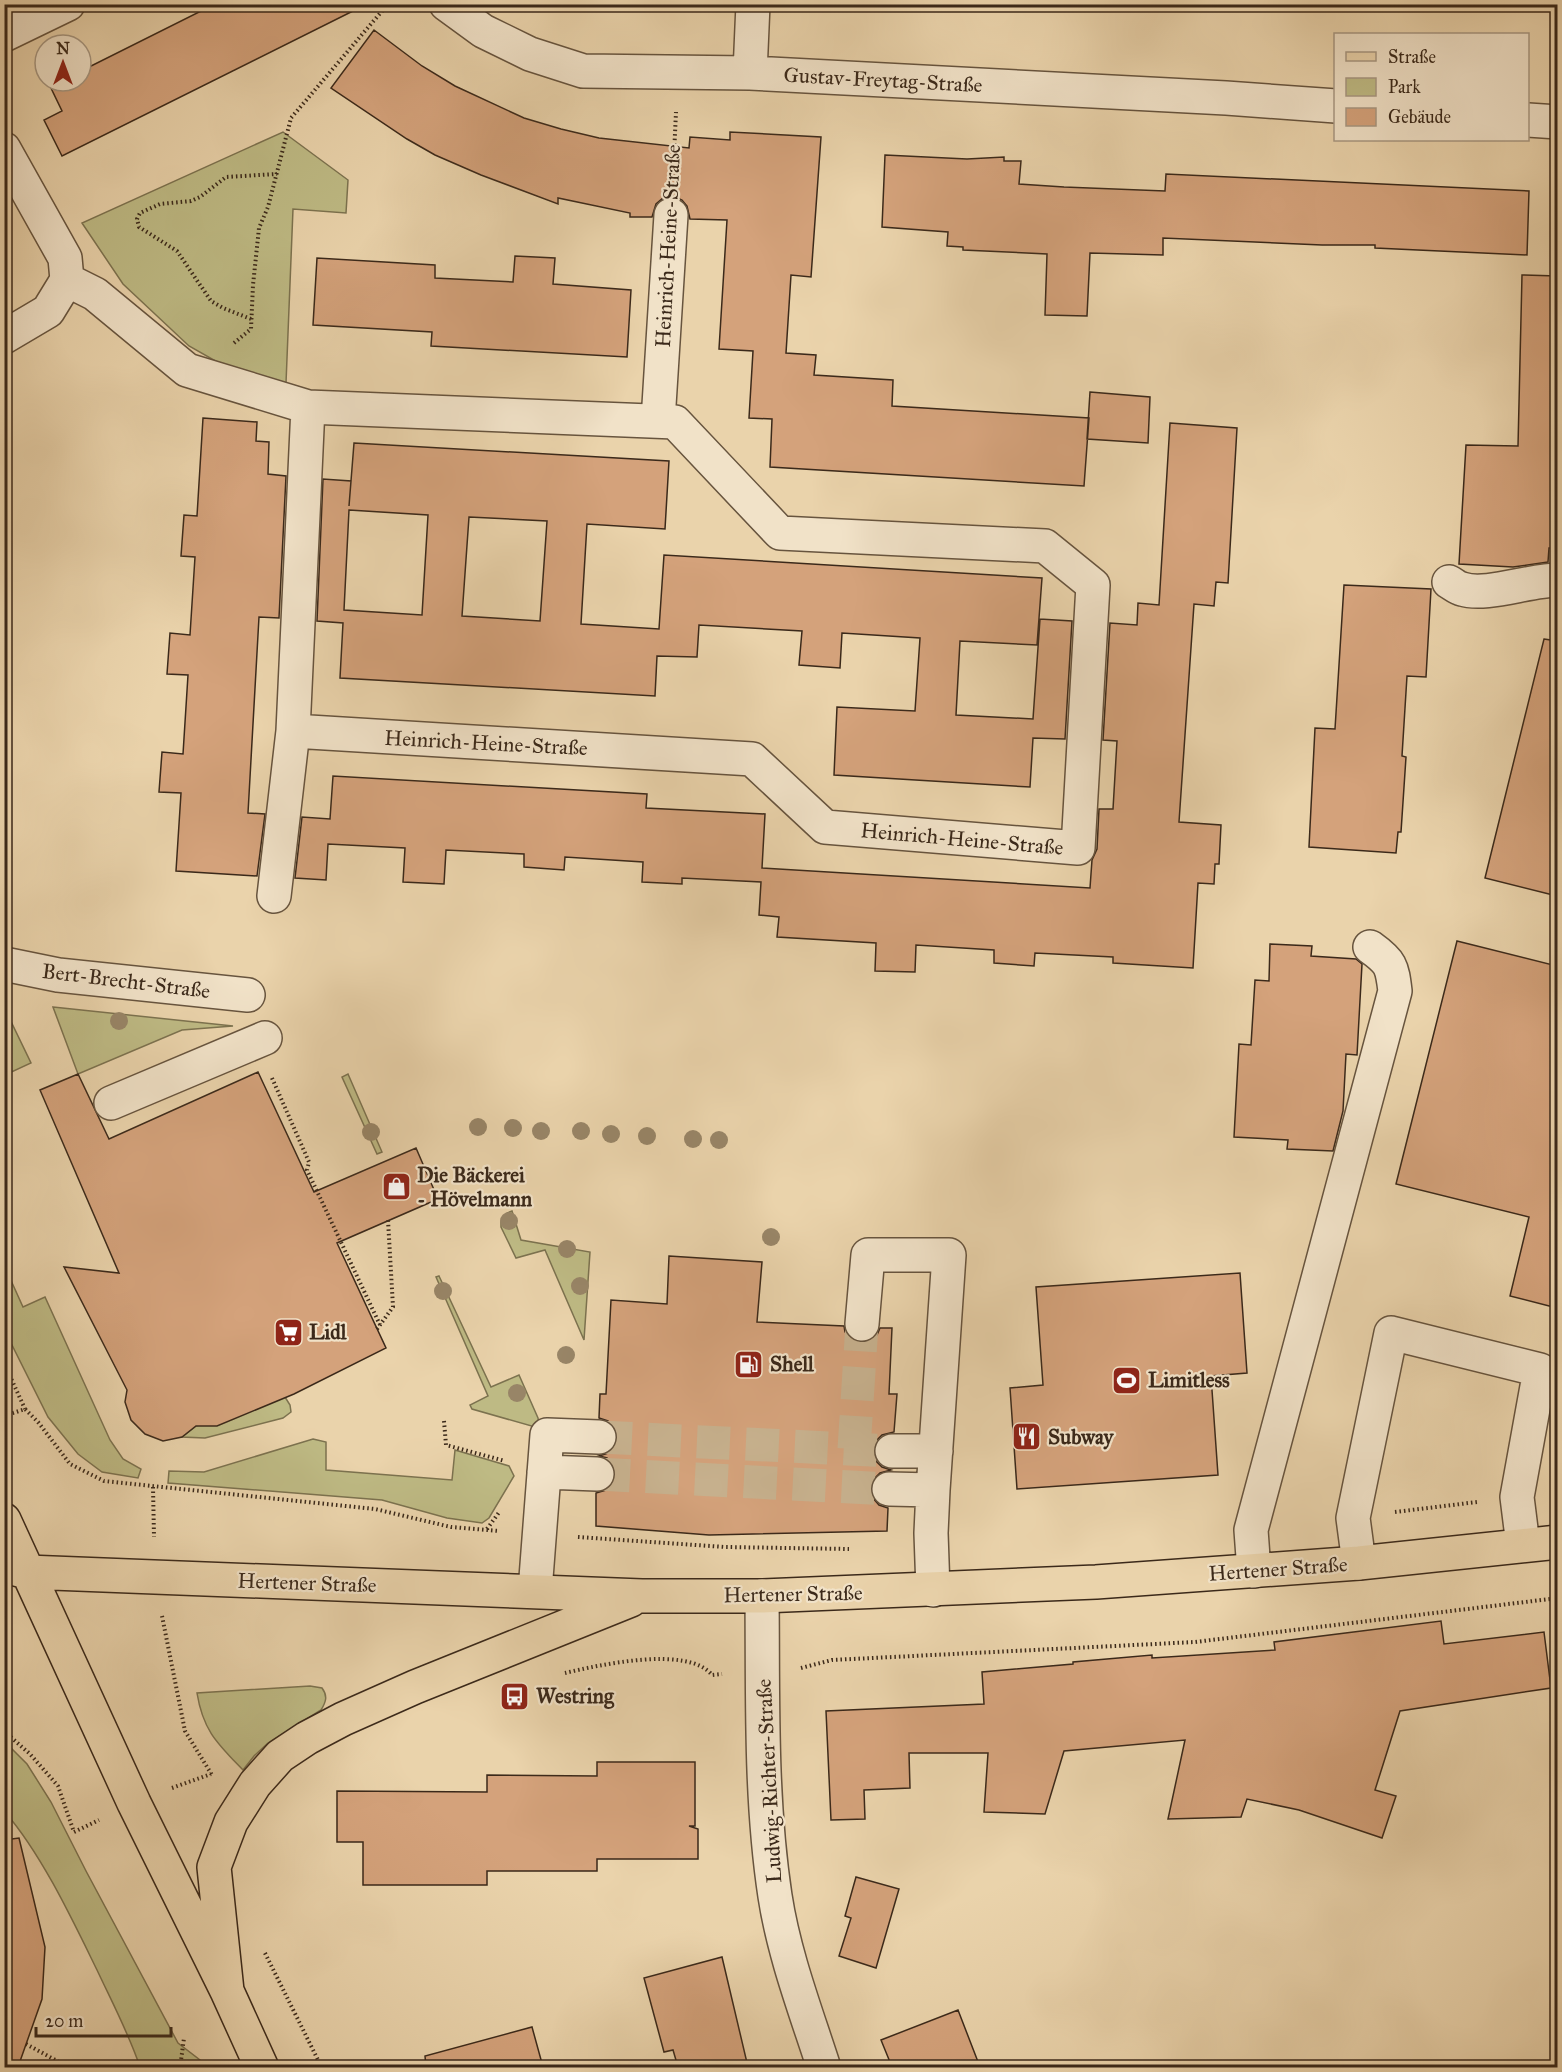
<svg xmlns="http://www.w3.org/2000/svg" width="1562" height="2072" font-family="'IM FELL Great Primer',serif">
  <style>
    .green { fill: #beba84; stroke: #7c724f; stroke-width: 1.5 }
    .building { fill: #d4a27b; stroke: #3b291a; stroke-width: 1.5; fill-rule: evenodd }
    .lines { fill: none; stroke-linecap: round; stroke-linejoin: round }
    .minor-tunnel { stroke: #c7b18e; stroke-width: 33; stroke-dasharray: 33 16; stroke-linecap: butt }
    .minor-casing { stroke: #67543e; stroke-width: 36 }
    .major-casing { stroke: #3b291a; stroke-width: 36 }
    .path { stroke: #3b291a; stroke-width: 4; stroke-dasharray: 1.5 3; stroke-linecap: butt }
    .minor { stroke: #f1e2c8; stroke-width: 33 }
    .major { stroke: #ead3ab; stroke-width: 33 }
    .tree { fill: #988567 }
    .labels { text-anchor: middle; stroke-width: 4.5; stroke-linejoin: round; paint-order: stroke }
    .street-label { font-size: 21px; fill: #3b291a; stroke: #f1e2c8 }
    .poi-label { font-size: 21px; font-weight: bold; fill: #3b291a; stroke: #f1e2c8; text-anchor: start }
  </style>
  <rect width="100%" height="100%" fill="#ead3ab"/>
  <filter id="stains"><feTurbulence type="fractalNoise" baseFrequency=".00333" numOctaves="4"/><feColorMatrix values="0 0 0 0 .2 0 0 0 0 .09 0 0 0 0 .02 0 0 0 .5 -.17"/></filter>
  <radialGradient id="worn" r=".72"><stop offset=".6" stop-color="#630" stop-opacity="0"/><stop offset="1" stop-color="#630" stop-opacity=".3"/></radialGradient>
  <path class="green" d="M283 132 348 180 346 213 293 209 286 383 226 367 189 346 123 284 82 223Z
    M4 1007 31 1063 5 1075H4Z
    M53 1007 233 1026 182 1030 78 1074Z
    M348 1074 382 1152 377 1154 342 1077Z
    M512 1211 521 1240 590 1252 584 1340 545 1250 516 1258 501 1227V1222L507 1213Z
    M4 1265 23 1307 45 1297 110 1440 123 1459 141 1469 138 1478 102 1472 78 1454 48 1417 5 1331Z
    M439 1276 491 1387 519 1375 538 1418 539 1424 535 1427 472 1409 470 1405 488 1396 436 1277Z
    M285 1397 290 1405 291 1412 283 1418 205 1438 182 1437 196 1426Z
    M313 1439 326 1442V1470L452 1480 455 1450 509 1466 514 1476 489 1518 482 1523 447 1518 382 1500 168 1483 169 1471 204 1472Z
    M310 1686 322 1688C328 1696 326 1702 321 1710L268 1743 254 1756 243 1770C218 1744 203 1731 197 1693Z
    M5 1742 27 1764 51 1802 86 1871 178 2043 200 2060 204 2067H140C129 2034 112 2002 97 1970 72 1919 42 1855 5 1812Z"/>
  <path class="building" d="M215 4H367L62 156 44 120 62 111 50 86 60 81H81V71Z
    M374 30 422 66 455 86 524 118 561 129 599 138 689 148 690 137 730 140V132L821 137 811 277 791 275 786 353 816 355 814 375 893 380 892 406 1089 418 1084 486 770 467 772 419 749 418 753 351 719 349 727 220 690 219 687 206 682 200 673 196 663 198 656 204 652 217H630V213L558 198V204L481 175 435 155 407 139 331 88Z
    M885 155 967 159 1004 157V161H1021L1019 184 1064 187 1165 191 1166 174 1529 191 1527 255 1375 248V245H1322L1163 238V255L1090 253 1087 316 1045 315 1047 254 963 250V247L947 246 948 232 882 227Z
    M515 256 555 258 553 284 631 290 627 357 431 346 432 332 313 325 317 258 435 265V278L513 282Z
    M1522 275 1557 276V352L1553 473H1557L1552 548H1549L1548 562 1513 567 1459 564 1466 445 1518 446Z
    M1090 392 1150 397 1148 443 1087 439Z
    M203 418 257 422 256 441 269 442 268 474 286 476 279 618 259 617 248 813 265 814 257 876 176 871 181 793 159 792 162 752 183 754 188 675 167 674 170 633 190 635 195 557 181 556 184 515 197 516Z
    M1170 423 1237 428 1228 583 1216 582 1214 606 1194 604 1179 822 1221 825 1219 864H1215L1214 884 1198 883 1193 968 1113 963V957L1035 953 1034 966 994 963V950L916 945 915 972 875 971 876 943 777 937 779 917 759 915 761 882 682 878V884L642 882 643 862 565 857 564 870 524 867V854L446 850 444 884 403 882 405 848 328 844 326 880 295 878 302 817 330 819 333 776 647 794 646 808 765 814 762 868 1090 888 1092 860 1097 849 1099 809H1113L1117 741 1103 740 1110 623 1137 625 1138 603 1159 605Z
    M354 443 669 461 665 529 587 524 581 624 659 629 664 555 1042 578 1037 645 960 641 956 715 1033 719 1040 619 1072 621 1065 739 1033 738 1030 787 834 775 837 707 915 711 920 638 842 633 840 668 799 665 802 631 699 625 697 657 657 656 655 696 340 678 343 623 317 621 323 479 351 481 349 506ZM349 510 428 515 422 615 344 610ZM469 517 547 521 540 621 462 616Z
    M1344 585 1431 589 1426 677 1407 676 1402 756 1406 757 1401 832H1398L1396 853 1309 847 1315 728 1335 729Z
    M1544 639 1557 641V896L1485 878Z
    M1457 941 1557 966V1308L1510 1296 1529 1217 1396 1184Z
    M1270 944 1312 946 1311 956 1356 959 1362 964 1357 1055 1346 1054 1343 1111 1333 1151 1287 1149 1288 1140 1234 1137 1239 1044 1251 1045 1255 980 1269 981Z
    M258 1072 314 1192 416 1148 438 1199 337 1243 386 1348 294 1394 217 1426H196L182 1437 163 1441 145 1434 131 1420 125 1402 127 1390 64 1267 119 1273 40 1090 78 1074 109 1139Z
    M669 1256 762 1262 757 1322 844 1326 845 1332 851 1339 861 1343 870 1341 877 1335 880 1328H892L889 1394H897L894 1432 882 1435 876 1441 873 1450 876 1461 882 1467 891 1470 880 1473 873 1480 870 1489 873 1498 879 1505 888 1508 887 1531 709 1535 596 1526V1493L606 1490 613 1483 616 1475 613 1465 607 1458 599 1456 608 1453 614 1447 618 1438 615 1428 608 1421 599 1418 600 1394H606L611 1300 667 1304Z
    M1240 1273 1247 1373 1211 1376 1218 1475 1017 1489 1010 1388 1043 1385 1036 1287Z
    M1441 1621 1444 1644 1544 1632 1551 1688 1400 1711 1375 1790 1396 1796 1382 1838 1299 1810 1247 1799 1241 1817 1168 1819 1185 1740 1064 1751 1045 1814 984 1812 988 1753H909L910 1788 864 1790 865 1819 831 1820 826 1711 984 1704 982 1672 1073 1664V1662L1152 1655V1658L1275 1650 1274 1642Z
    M597 1762H695V1826H689L698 1829V1859H597V1871H487V1885H363V1842H337V1791L487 1792V1775L597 1776Z
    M19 1838 45 1947 42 1999 18 2067H4V1840Z
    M856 1877 899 1889 876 1968 839 1956 851 1918 845 1916Z
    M722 1957 748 2067H678L673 2050 664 2052 644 1978Z
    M958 2010 980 2067H892L881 2040Z
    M532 2027 543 2067H426L425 2056Z"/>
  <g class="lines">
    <path class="minor-tunnel" d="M599 1437 892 1451
      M854 1449 862 1324
      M597 1474 889 1489"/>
    <defs>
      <path id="minor" d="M446 4 483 31 530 54 583 71 750 73 1226 98 1336 106
        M4 35 68 4
        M750 73 753 4
        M1528 120 1558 122
        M4 149 65 258 67 280 48 311 4 337
        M67 280 95 294 187 370 308 407 675 422 780 533 1045 546 1093 585 1078 848 825 827 752 759 293 731 308 407
        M658 421 671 215
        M1449 582C1453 584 1457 588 1462 589 1486 597 1529 580 1558 580
        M274 896 293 731
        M4 964 58 975 248 995
        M111 1103 265 1038
        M862 1324 868 1255H949L933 1490 889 1489
        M892 1451H936
        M544 1472 597 1474
        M1359 1563 1353 1518 1391 1333 1540 1370 1517 1497 1523 1545
        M1254 1571 1251 1530 1395 991C1392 966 1391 962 1370 947
        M933 1590 931 1533 933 1490
        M535 1591 547 1435 599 1437
        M762 1596C763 1696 760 1797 775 1896 784 1955 806 2012 824 2068"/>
      <path id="major" d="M4 1520 134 1803 227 1991 262 2068
        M4 1566 27 1572 642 1596H762L1096 1582 1359 1563 1558 1542
        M227 1991 214 1867 231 1822 255 1784 280 1756 307 1738 343 1719 415 1687 631 1600"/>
    </defs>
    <use href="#minor" class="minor-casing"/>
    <use href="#major" class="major-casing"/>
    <path class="path" d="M673 176 676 112
      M251 319 223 308 211 301 177 251 139 227 137 219 140 213 160 204 191 201 200 197 226 177 277 174
      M234 343 251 329 253 285 259 228 268 207 291 118 388 4
      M272 1078 309 1162 307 1170 380 1325
      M377 1329 393 1307 388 1220
      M4 1363 25 1409
      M4 1416 25 1409 38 1422 70 1464 104 1481 375 1509 451 1527 499 1531
      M444 1421 446 1445 505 1461
      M153 1487 154 1537
      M1395 1512 1477 1502
      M487 1529 500 1511
      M578 1537 725 1547 849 1549
      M162 1616 185 1731 212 1775
      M801 1668 832 1660 1195 1642 1558 1598
      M565 1673C599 1665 688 1645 712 1675L722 1674
      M4 1731 30 1754 58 1786 74 1832 99 1820
      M172 1788 211 1774
      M265 1953 322 2068
      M26 2044 70 2068
      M180 2068 184 2038"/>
    <use href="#minor" class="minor"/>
    <use href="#major" class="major"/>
  </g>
  <g class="tree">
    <circle cx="119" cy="1021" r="9"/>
    <circle cx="478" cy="1127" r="9"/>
    <circle cx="513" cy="1128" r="9"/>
    <circle cx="541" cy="1131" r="9"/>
    <circle cx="581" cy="1131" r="9"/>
    <circle cx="371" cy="1132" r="9"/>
    <circle cx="611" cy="1134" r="9"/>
    <circle cx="647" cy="1136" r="9"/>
    <circle cx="693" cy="1139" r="9"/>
    <circle cx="719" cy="1140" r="9"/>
    <circle cx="509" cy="1221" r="9"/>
    <circle cx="771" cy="1237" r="9"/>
    <circle cx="567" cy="1249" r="9"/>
    <circle cx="580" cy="1286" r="9"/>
    <circle cx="443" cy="1291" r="9"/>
    <circle cx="566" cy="1355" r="9"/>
    <circle cx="517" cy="1393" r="9"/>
  </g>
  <defs>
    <symbol id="shop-square" viewBox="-11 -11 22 22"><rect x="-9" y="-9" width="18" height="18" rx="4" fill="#8f2418" stroke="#f1e2c8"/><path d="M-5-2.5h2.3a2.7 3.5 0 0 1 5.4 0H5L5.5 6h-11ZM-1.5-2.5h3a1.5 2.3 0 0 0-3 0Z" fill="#fff"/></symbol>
    <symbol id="supermarket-square" viewBox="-11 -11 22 22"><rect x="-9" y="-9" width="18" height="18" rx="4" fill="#8f2418" stroke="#f1e2c8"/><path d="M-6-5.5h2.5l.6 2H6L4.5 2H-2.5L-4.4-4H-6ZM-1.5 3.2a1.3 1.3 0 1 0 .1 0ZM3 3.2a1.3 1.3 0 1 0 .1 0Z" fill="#fff"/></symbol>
    <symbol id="fuel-square" viewBox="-11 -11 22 22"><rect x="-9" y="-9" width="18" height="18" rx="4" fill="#8f2418" stroke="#f1e2c8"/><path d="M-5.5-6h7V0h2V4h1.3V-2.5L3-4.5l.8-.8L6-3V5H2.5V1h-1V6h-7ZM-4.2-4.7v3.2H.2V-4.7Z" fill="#fff"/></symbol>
    <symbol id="stadium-square" viewBox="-11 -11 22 22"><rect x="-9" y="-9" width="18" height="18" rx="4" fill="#8f2418" stroke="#f1e2c8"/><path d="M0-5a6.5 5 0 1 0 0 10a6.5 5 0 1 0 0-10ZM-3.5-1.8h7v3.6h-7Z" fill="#fff"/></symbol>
    <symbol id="restaurant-square" viewBox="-11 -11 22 22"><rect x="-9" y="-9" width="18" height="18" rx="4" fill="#8f2418" stroke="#f1e2c8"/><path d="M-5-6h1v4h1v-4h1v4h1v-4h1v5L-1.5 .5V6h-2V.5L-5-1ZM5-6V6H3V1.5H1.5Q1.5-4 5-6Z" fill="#fff"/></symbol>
    <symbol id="bus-square" viewBox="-11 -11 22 22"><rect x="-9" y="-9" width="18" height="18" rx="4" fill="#8f2418" stroke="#f1e2c8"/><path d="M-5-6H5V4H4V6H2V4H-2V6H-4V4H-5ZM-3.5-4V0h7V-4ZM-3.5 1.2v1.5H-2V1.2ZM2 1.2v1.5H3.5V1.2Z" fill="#fff"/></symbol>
  </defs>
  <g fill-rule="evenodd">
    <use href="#shop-square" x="380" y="1170" width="33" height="33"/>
    <use href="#supermarket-square" x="272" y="1316" width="33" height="33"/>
    <use href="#fuel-square" x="732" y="1348" width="33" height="33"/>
    <use href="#stadium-square" x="1110" y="1364" width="33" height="33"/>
    <use href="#restaurant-square" x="1010" y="1420" width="33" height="33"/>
    <use href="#bus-square" x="498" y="1680" width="33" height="33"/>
  </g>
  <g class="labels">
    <g class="street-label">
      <text transform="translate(883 80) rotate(3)" y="7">Gustav-Freytag-Straße</text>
      <text transform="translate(668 246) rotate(-87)" y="7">Heinrich-Heine-Straße</text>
      <text transform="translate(486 743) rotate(3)" y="7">Heinrich-Heine-Straße</text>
      <text transform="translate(962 839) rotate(5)" y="7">Heinrich-Heine-Straße</text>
      <text transform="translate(126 981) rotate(7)" y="7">Bert-Brecht-Straße</text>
      <text transform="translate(1278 1569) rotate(-4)" y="7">Hertener Straße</text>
      <text transform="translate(307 1583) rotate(2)" y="7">Hertener Straße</text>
      <text transform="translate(793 1594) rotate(-1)" y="7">Hertener Straße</text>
      <text transform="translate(769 1781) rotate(-93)" y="7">Ludwig-Richter-Straße</text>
    </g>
    <g class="poi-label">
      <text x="417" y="1182">Die Bäckerei<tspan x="417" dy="24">- Hövelmann</tspan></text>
      <text x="309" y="1339">Lidl</text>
      <text x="770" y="1371">Shell</text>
      <text x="1148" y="1387">Limitless</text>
      <text x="1048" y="1444">Subway</text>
      <text x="536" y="1703">Westring</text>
    </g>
  </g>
  <rect width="1562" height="2072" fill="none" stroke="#ead3ab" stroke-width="24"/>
  <rect x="6" y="6" width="1550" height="2060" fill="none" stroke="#3b291a" stroke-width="3"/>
  <rect x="12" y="12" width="1538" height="2048" fill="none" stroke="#3b291a" stroke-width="1.5"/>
  <rect x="1334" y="33" width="195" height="108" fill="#f1e2c8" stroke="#a89882" stroke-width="1.5"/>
  <rect x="1346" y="52" width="30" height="9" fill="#ead3ab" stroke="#a89882" stroke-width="1.5"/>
  <text x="1388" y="63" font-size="18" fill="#3b291a">Straße</text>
  <rect x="1346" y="78" width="30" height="18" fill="#beba84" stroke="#a89882" stroke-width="1.5"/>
  <text x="1388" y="93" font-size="18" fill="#3b291a">Park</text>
  <rect x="1346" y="108" width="30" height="18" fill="#d4a27b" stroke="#a89882" stroke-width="1.5"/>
  <text x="1388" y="123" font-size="18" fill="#3b291a">Gebäude</text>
  <g transform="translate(63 63)"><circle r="28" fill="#f1e2c8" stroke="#a89882" stroke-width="1.5"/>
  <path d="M0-4.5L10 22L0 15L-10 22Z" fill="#8f2418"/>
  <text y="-9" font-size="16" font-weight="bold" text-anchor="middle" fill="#3b291a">N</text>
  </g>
  <path d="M36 2027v9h135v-9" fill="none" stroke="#3b291a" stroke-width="3"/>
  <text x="45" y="2027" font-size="18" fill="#3b291a" stroke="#f1e2c8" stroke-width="4.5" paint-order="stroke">20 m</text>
  <rect width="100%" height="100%" filter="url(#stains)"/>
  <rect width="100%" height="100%" fill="url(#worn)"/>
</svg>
